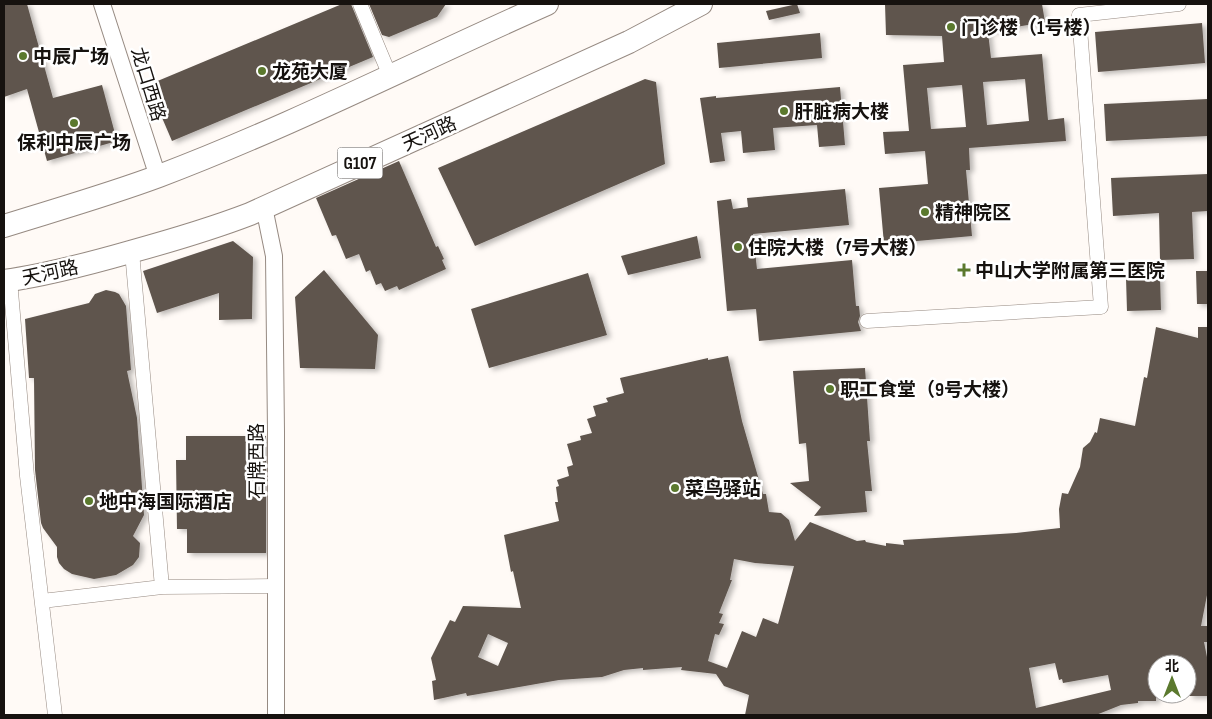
<svg xmlns="http://www.w3.org/2000/svg" width="1212" height="719" font-family="'Sofia Sans Condensed','Noto Sans SC',sans-serif">
  <style>
    .building { fill: #5f554d; fill-rule: evenodd; filter: url(#shadow) }
    .lines { fill: none; stroke-linecap: round; stroke-linejoin: round }
    .minor-casing { stroke: #968a82; stroke-width: 15 }
    .tertiary-casing { stroke: #968a82; stroke-width: 18 }
    .trunk-casing { stroke: #968a82; stroke-width: 24 }
    .minor { stroke: #fff; stroke-width: 14 }
    .tertiary { stroke: #fff; stroke-width: 16 }
    .trunk { stroke: #fff; stroke-width: 22 }
    .poi-dot { fill: #5b792e; stroke: #fff; stroke-width: 2 }
    .labels { text-anchor: middle; stroke-width: 5; stroke-linejoin: round; paint-order: stroke }
    .shield { fill: #fff; stroke: #5c5957; stroke-width: 1 }
    .shield-label { font-size: 18px; font-weight: bold; fill: #16120f }
    .poi-label { font-size: 19px; font-weight: bold; fill: #16120f; stroke: #fff; text-anchor: start }
    .street-label { font-size: 19px; fill: #16120f; stroke: #fff }
  </style>
  <defs>
    <filter id="shadow"><feDropShadow dx="4" dy="2.5" stdDeviation="2.5" flood-color="#0004"/></filter>
  </defs>
  <rect width="100%" height="100%" fill="#fffaf6"/>
  <path class="building" d="M4 4H27L53 98 102 85 117 141 47 161 27 89 4 97Z
    M342 4H351L373 57 172 141 148 85Z
    M369 4H446L437 17 389 37 382 35Z
    M797 4 800 13 769 20 766 11Z
    M885 4H1042L1045 22 988 32 991 58 1042 54 1048 120 1064 118 1066 141 969 148 970 170H966L972 236 884 244 879 188 928 184 925 151 885 154 883 132 909 131 903 65 944 62 942 36 886 35ZM1025 79 1029 121 987 125 983 82ZM962 85 966 127 931 129 927 88Z
    M1202 23 1205 63 1098 72 1095 32Z
    M820 33 822 58 719 68 717 43Z
    M645 79 656 82 665 164 475 246 438 168Z
    M840 87 845 145 819 147 817 125 773 128 775 150 743 153 741 131 721 133 725 161 710 163 700 98 716 96V98Z
    M1208 99V136L1106 141 1104 104Z
    M399 161 436 247 438 246 444 259 442 260 446 269 399 290 397 286 385 291 381 283 376 285 370 270 366 272 359 254 346 259 336 235 332 236 316 198Z
    M1208 174V211L1192 212 1194 259 1160 260 1159 213 1113 216 1111 178Z
    M845 189 849 225 753 234 757 269 852 260 856 306H859L860 316 858 322 861 331 759 341 756 309 727 311 717 201 731 199 733 209 748 207 747 198Z
    M697 236 701 258 628 275 621 256Z
    M233 241 253 257 252 319 219 320V293L157 313 143 271Z
    M324 270 378 335 375 369 300 368 295 297Z
    M1196 271H1208V304H1197Z
    M588 273 607 335 489 368 471 309Z
    M1160 277 1161 310 1127 311 1126 278Z
    M106 290 115 292 119 294 126 306 131 370 127 371 137 418 144 515 133 536 140 543 139 557 133 565 116 575 94 579 72 574 64 569 59 563 57 557V547L43 528 41 523 35 470 34 378H29L25 319 89 303 95 294Z
    M1156 327 1198 338V327H1208V491L1207 500 1208 501V590L1201 626H1207V642H1204L1208 662V696H1189V664H1157L1156 701H1138V703L1121 705 1096 715H745L749 695 724 686 716 674 681 670 682 667 643 670V668L624 670 602 677 559 680 467 696 466 693 434 700 432 681 436 680 431 658 450 620 455 622 463 606 521 608 513 571 511 572 504 535 559 521 555 502H558L556 487 559 486 557 480 569 476 567 467 573 465 567 444 581 440 580 436 592 433 587 419 596 416 593 406 608 402 606 398 624 393 620 378 708 358V360L728 356 742 421 763 494H766L769 512 781 513 789 520 795 541 810 522 857 541 865 540 866 542 886 546V543L904 545 903 540 1016 533 1060 528 1059 509 1062 493 1068 494 1080 467 1083 448 1090 442 1095 432 1097 433 1100 418 1135 426 1144 377 1147 378ZM734 559 755 563 794 566 778 624 763 618 756 637 742 631 727 668 708 661 715 634 719 635 724 624 719 623 723 614 719 613 732 580H730ZM488 634 508 643 498 666 478 657ZM1055 663 1059 680 1062 679 1063 683 1108 675 1111 690 1036 708 1029 668Z
    M865 368 870 441H867L872 491H865L867 512 814 516 821 507 790 483 809 481 806 443 799 444 793 371Z
    M186 436H266V553H187V529H177L176 460H186Z"/>
  <g class="lines">
    <defs>
      <path id="minor" d="M360 4 390 76
        M132 252 162 587
        M10 280 27 476 55 715
        M867 321 1101 307 1079 15 1179 4
        M42 601 162 587 276 586"/>
      <path id="tertiary" d="M102 4 158 177
        M264 207 274 256 276 432V715"/>
      <path id="trunk" d="M4 226C55 210 108 195 159 176 291 126 418 61 547 4
        M4 281C47 275 88 264 130 252 170 241 211 229 250 214L629 42 701 4"/>
    </defs>
    <use href="#minor" class="minor-casing"/>
    <use href="#tertiary" class="tertiary-casing"/>
    <use href="#trunk" class="trunk-casing"/>
    <use href="#minor" class="minor"/>
    <use href="#tertiary" class="tertiary"/>
    <use href="#trunk" class="trunk"/>
  </g>
  <g class="poi-dot">
    <circle cx="951" cy="27" r="5"/>
    <circle cx="23" cy="56" r="5"/>
    <circle cx="262" cy="71" r="5"/>
    <circle cx="784" cy="111" r="5"/>
    <circle cx="74" cy="123" r="5"/>
    <circle cx="925" cy="212" r="5"/>
    <circle cx="738" cy="247" r="5"/>
    <path d="M961.5 262.5h5v5h5v5h-5v5h-5v-5h-5v-5h5z"/>
    <circle cx="830" cy="389" r="5"/>
    <circle cx="675" cy="488" r="5"/>
    <circle cx="89" cy="501" r="5"/>
  </g>
  <g class="labels">
    <rect class="shield" x="337.5" y="147.5" width="45" height="31" rx="4"/>
    <g class="shield-label">
      <text x="360" y="169">G107</text>
    </g>
    <g class="poi-label">
      <text x="961" y="34">门诊楼（1号楼）</text>
      <text x="33" y="63">中辰广场</text>
      <text x="272" y="78">龙苑大厦</text>
      <text x="794" y="118">肝脏病大楼</text>
      <text x="74" y="149" text-anchor="middle">保利中辰广场</text>
      <text x="935" y="219">精神院区</text>
      <text x="748" y="254">住院大楼（7号大楼）</text>
      <text x="975" y="277">中山大学附属第三医院</text>
      <text x="840" y="396">职工食堂（9号大楼）</text>
      <text x="685" y="495">菜鸟驿站</text>
      <text x="99" y="508">地中海国际酒店</text>
    </g>
    <g class="street-label">
      <text transform="translate(149 84) rotate(73)" y="7">龙口西路</text>
      <text transform="translate(429 133) rotate(-24)" y="7">天河路</text>
      <text transform="translate(50 272) rotate(-12)" y="7">天河路</text>
      <text transform="translate(256 461) rotate(-90)" y="7">石牌西路</text>
    </g>
  </g>
  <rect width="1212" height="719" fill="none" stroke="#16120f" stroke-width="10"/>
  <g transform="translate(1172 679)"><circle r="24" fill="#ffffff" stroke="#a2a09f"/>
  <path d="M0-4L9 19L0 12L-9 19Z" fill="#5b792e"/>
  <text y="-8" font-size="14" font-weight="bold" text-anchor="middle" fill="#16120f">北</text>
  </g>
</svg>
